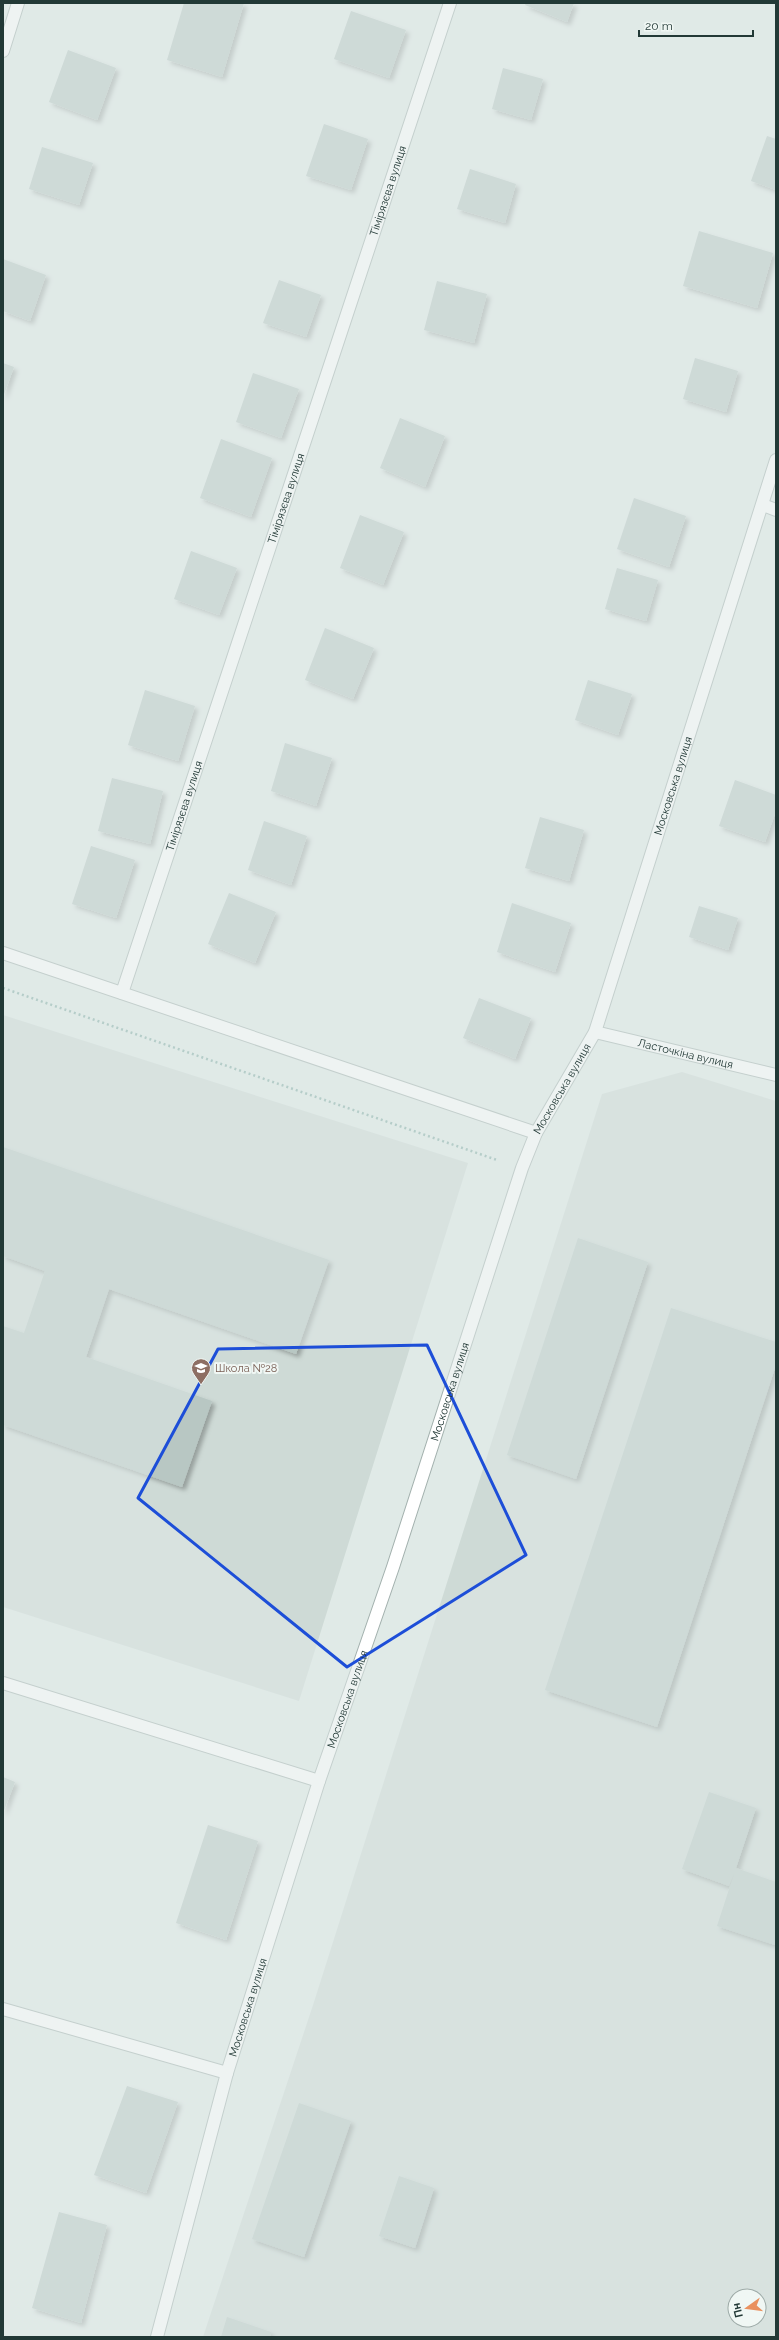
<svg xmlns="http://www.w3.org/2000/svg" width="779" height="2340" font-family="Raleway,sans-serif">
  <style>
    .built { fill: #cedad6; fill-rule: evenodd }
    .building { fill: #b8c7c3; filter: url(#shadow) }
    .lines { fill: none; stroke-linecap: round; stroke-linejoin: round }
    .minor-casing { stroke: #a3b1ae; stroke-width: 14 }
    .path { stroke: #82aca4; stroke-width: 2.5; stroke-dasharray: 2 3; stroke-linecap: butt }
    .minor { stroke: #fff; stroke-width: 12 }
    .marked { fill: none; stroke: #1d4ed8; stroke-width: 3; stroke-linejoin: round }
    .labels { text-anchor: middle; stroke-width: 4; stroke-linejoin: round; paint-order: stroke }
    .street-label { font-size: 11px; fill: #223936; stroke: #f0f7f4 }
    .education-label { font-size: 11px; fill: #785e54; stroke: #f0f7f4; text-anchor: start }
  </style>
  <defs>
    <filter id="shadow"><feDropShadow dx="3.5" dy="3.5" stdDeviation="2" flood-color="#0004"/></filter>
  </defs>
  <rect width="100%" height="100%" fill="#e0eae7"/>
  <path class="built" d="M3 1015 468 1163 299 1701 3 1607Z
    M682 1072 776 1101V2337H203L314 2002 602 1094ZM735 2296H759V2320H735Z"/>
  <path class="building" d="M184 3H244L222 77 167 60Z
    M526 3H574L567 22 525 5Z
    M351 11 406 30 389 78 334 59Z
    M68 50 116 68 97 120 49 102Z
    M503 68 543 79 531 120 492 109Z
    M324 124 368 139 351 190 306 176Z
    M767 136 776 139V190L751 181Z
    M42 147 93 163 79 205 29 189Z
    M470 169 516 184 505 223 457 209Z
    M699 231 773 253 757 308 683 286Z
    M3 259 46 275 30 321 3 311Z
    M279 280 321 295 306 337 263 323Z
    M437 281 487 294 474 343 424 330Z
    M695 358 738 371 726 412 683 399Z
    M3 363 14 367 3 397Z
    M253 373 299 389 281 438 236 422Z
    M400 418 445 436 425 487 380 468Z
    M221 439 272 458 251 517 200 498Z
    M634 498 686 516 669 567 617 549Z
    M360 515 404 532 383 585 340 568Z
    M191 551 237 568 219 615 174 599Z
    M617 568 658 580 646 621 605 609Z
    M325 628 374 648 353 699 305 680Z
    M588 680 632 694 618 735 575 720Z
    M145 690 195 706 178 761 128 745Z
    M285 743 332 758 316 806 271 791Z
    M112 778 163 791 150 844 98 831Z
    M735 780 776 795V811L765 842 719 826Z
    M540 817 584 830 569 881 525 868Z
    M264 821 307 836 291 885 248 870Z
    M91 846 135 860 116 918 72 904Z
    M229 893 276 912 255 963 208 944Z
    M512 903 571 923 555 972 497 952Z
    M699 906 738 918 728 950 689 937Z
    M479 998 531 1018 515 1059 463 1038Z
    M3 1147 329 1260 296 1354 109 1289 86 1357 212 1401 182 1487 3 1425V1326L24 1333 45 1271 3 1256Z
    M578 1238 648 1262 576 1479 507 1455Z
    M671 1308 776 1342V1365L657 1727 545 1690Z
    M3 1777 15 1782 3 1813Z
    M709 1792 756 1808 736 1868 776 1882 775 1945 717 1926 734 1874 729 1886 682 1869Z
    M208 1825 258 1841 226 1940 176 1923Z
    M127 2086 178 2102 146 2193 94 2175Z
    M299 2103 351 2121 304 2257 252 2239Z
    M399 2176 434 2188 415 2248 379 2236Z
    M59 2212 107 2225 81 2323 32 2308Z
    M227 2317 271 2332 270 2337H221Z"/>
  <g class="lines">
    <defs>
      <g id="minor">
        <path d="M3 51 18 3"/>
        <path d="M763 505 776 510"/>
        <path d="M3 953 536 1133"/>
        <path id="s1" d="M122 993 450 3"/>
        <path id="s2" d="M595 1032 776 1075"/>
        <path d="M3 1683 319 1781"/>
        <path d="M3 2009 227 2073"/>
        <path id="s3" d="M157 2337 227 2073 319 1781 393 1567 522 1168 536 1133 595 1032 776 460"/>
      </g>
    </defs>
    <use href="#minor" class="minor-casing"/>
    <path class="path" d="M3 988 497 1160"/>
    <use href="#minor" class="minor"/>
  </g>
  <path d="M0 0H779V2340H0ZM427 1345 526 1555 347 1667 138 1498 218 1349Z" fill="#e0eae7" fill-opacity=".55" fill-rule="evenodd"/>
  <path class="marked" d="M427 1345 526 1555 347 1667 138 1498 218 1349Z"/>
  <defs>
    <symbol id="school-pin" viewBox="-11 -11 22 30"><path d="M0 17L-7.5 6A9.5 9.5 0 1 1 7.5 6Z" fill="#8d6e63" stroke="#f0f7f4"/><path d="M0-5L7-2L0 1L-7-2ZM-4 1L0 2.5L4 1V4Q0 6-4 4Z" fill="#fff"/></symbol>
  </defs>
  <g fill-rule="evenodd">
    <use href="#school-pin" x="190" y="1357" width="22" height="30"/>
  </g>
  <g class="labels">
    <g class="street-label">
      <text dy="4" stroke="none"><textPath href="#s1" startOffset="845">Тімірязєва вулиця</textPath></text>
      <text dy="4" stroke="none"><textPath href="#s1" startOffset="521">Тімірязєва вулиця</textPath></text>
      <text dy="4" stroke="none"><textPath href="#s3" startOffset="1638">Московська вулиця</textPath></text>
      <text dy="4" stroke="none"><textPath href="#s1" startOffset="197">Тімірязєва вулиця</textPath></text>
      <text dy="4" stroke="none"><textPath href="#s2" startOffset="93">Ласточкіна вулиця</textPath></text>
      <text dy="4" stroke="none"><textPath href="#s3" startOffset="1314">Московська вулиця</textPath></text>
      <text dy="4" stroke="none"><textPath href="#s3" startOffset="990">Московська вулиця</textPath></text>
      <text dy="4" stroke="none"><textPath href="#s3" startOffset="666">Московська вулиця</textPath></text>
      <text dy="4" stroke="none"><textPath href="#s3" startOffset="342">Московська вулиця</textPath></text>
    </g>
    <g class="education-label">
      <text x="215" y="1372">Школа №28</text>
    </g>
  </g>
  <rect width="779" height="2340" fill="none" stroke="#223936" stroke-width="8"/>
  <g transform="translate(747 2308) rotate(256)"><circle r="19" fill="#f0f7f4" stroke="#9eaba8"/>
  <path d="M0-3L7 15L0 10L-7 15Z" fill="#e9915f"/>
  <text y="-6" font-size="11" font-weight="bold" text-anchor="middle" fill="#223936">Пн</text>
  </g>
  <path d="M639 30v6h114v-6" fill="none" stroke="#223936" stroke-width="2"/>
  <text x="645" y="30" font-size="12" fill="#223936" stroke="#f0f7f4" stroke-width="3" paint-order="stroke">20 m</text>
</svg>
